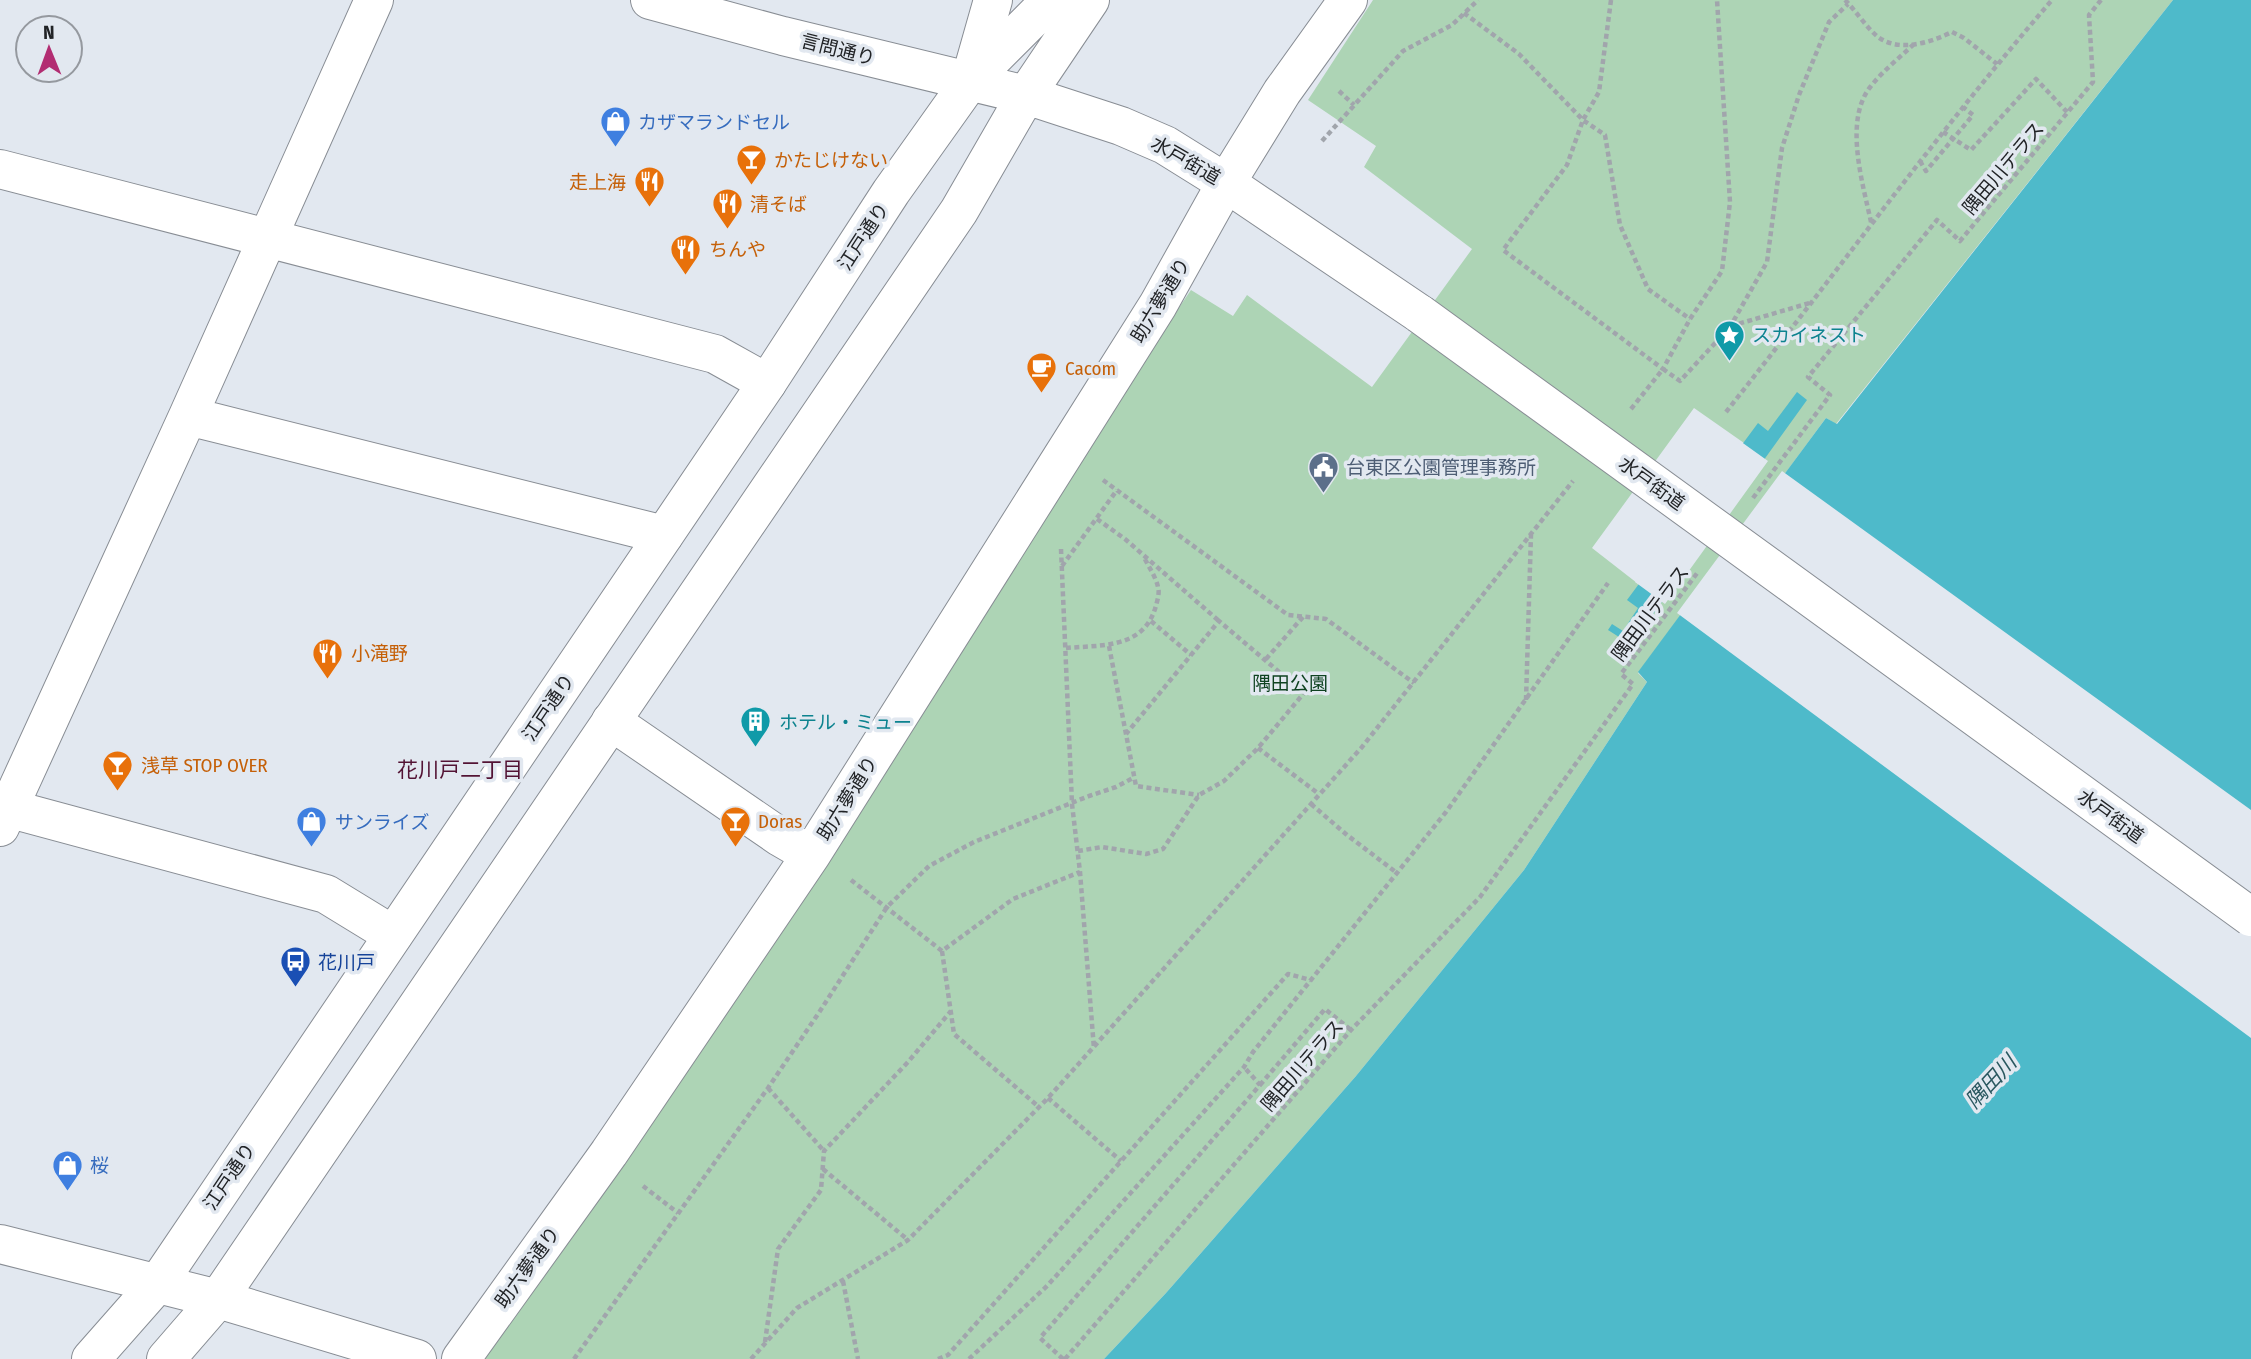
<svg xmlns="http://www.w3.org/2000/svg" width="2251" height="1359" font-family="'Fira Sans Condensed','Noto Sans JP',sans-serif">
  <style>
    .green { fill: #add4b5; fill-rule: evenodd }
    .water { fill: #4ebaca }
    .pier { fill: #e2e8f0 }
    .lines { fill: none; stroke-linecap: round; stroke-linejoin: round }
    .minor-casing { stroke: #888d94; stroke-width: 40 }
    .secondary-casing { stroke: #888d94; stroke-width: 40 }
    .primary-casing { stroke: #888d94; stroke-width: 40 }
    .trunk-casing { stroke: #888d94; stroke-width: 40 }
    .path { stroke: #a1a5ac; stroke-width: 4.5; stroke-dasharray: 5 3.5; stroke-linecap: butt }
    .minor { stroke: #fff; stroke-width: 38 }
    .secondary { stroke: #fff; stroke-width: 38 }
    .primary { stroke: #fff; stroke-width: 38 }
    .trunk { stroke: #fff; stroke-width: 38 }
    .trunk-bridge-casing { stroke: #888d94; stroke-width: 40; stroke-linecap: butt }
    .trunk-bridge { stroke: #fff; stroke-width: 38 }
    .labels { text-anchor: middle; stroke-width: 7; stroke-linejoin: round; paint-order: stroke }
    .street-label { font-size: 19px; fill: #212326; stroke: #e2e8f0 }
    .shop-label { font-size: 19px; fill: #366cbe; stroke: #e2e8f0; text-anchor: start }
    .food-label { font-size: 19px; fill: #c56008; stroke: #e2e8f0; text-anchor: start }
    .culture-label { font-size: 19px; fill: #0d838f; stroke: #e2e8f0; text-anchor: start }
    .service-label { font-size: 19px; fill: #4e5e75; stroke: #e2e8f0; text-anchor: start }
    .park-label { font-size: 19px; fill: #0f4221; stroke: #e2e8f0 }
    .transit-label { font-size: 19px; fill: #164399; stroke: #e2e8f0; text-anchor: start }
    .neighbourhood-label { font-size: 21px; fill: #531334; stroke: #e2e8f0 }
    .water-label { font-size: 21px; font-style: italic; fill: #2a5860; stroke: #e2e8f0 }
  </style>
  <rect width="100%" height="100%" fill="#e2e8f0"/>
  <path class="green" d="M1373 0H2173L1836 424 1826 418 1638 673 1647 682 1524 870 1356 1076 1166 1293 1104 1359H479L1086 443 1191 290 1233 316 1247 295 1372 387 1472 249 1364 167 1376 146 1308 100ZM1694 408 1744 443 1646 590 1592 548Z"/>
  <path class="water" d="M2173 0H2251V1359H1104L1166 1293 1356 1076 1524 870 1647 682 1638 672 1826 418 1837 424Z
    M1797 392 1807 400 1620 660 1609 653 1619 637 1608 630 1612 624 1623 631 1638 608 1627 600 1758 423 1768 431Z"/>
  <path class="pier" d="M1740 441 1768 461 1665 604 1635 582Z
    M1782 471 2251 810V1038L1677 613Z"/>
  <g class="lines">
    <defs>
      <path id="minor" d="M0 169 715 354 767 383
        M188 416 664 535
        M611 721 780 837 811 855
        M0 806 326 894 393 935
        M0 827 188 416 374 0
        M0 1244 218 1299 417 1359
        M461 1359 609 1153 811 855 1158 305 1226 183 1282 92 1348 0"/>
      <path id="secondary" d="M970 81 993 0"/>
      <path id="primary" d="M650 0 783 36 1026 95 1090 0
        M970 81 1051 0"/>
      <path id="trunk" d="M91 1359 158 1283 767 383 891 192 970 81
        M166 1359 218 1299 959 211 1026 95 1121 126 1165 145 1226 183 1420 314"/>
    </defs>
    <use href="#minor" class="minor-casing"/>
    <use href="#secondary" class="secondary-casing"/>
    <use href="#primary" class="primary-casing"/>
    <use href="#trunk" class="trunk-casing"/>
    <path class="path" d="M1611 0 1599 92 1583 120 1567 165 1503 250 1663 369 1690 319 1722 271 1730 202 1717 0
      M1845 0C1856 11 1866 27 1878 37 1900 53 1931 42 1952 32L1964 38 1997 64
      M1464 13 1519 54 1583 120 1605 135 1620 225 1648 289 1690 319
      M1339 91 1354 105
      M1943 132 1971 150 2036 79 2067 112
      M1322 141 1403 51 1452 25 1478 0
      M1920 161 1926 171 1973 115 1963 107
      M1871 222C1863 184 1843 120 1871 86 1883 71 1899 58 1913 45
      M1731 326 1813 302
      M1631 409 1663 369 1680 381 1730 327 1767 262 1782 148 1799 95 1829 22 1848 4
      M1726 412C1835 275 1937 133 2052 0
      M1103 480 1288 615 1326 619 1414 683
      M1753 498 1830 395 1808 377 1937 220 1960 241 2093 82 2089 15 2101 0
      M1097 519 1125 539 1219 621
      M1061 549 1072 804 1080 872 1094 1049
      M1062 566 1117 490
      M1151 621 1191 655
      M1109 646 1126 734
      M1066 648C1100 645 1142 649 1155 609 1157 602 1160 593 1158 587 1156 577 1148 566 1144 557
      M1266 659 1303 617
      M1526 700 1531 534
      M1258 748 1319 794
      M1311 804 1347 835 1397 873
      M1078 851 1102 847 1146 854 1163 849 1199 795 1224 781 1258 748 1304 693 1219 621 1126 734 1136 786 1199 795
      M851 880 942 951 1013 899 1080 872
      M942 951 954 1034 1039 1107
      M1260 1085 1325 1009 1351 1030
      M768 1088 824 1151
      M1048 1098 1121 1161
      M823 1169 908 1240
      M643 1186 678 1213
      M843 1281 858 1359
      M765 1342 778 1249 821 1190 824 1151 908 1062 951 1011
      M574 1359 768 1088 820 1011 887 907 929 866 974 842 1089 796 1116 787 1133 778
      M751 1359 797 1308 908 1240 1048 1098 1362 747 1573 481
      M938 1359 948 1355 1288 974 1311 980
      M969 1359 1047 1286 1244 1067 1253 1052 1446 812 1608 583
      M1063 1359 1040 1338 1260 1085 1244 1067
      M1065 1359 1351 1030 1480 897 1633 684 1621 674 1698 572"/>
    <use href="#minor" class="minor"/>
    <use href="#secondary" class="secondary"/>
    <use href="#primary" class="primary"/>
    <use href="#trunk" class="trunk"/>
    <defs>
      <path id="trunk-bridge" d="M1420 314 2251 917"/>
    </defs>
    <use href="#trunk-bridge" class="trunk-bridge-casing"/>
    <use href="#trunk-bridge" class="trunk-bridge"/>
  </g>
  <defs>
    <symbol id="shop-pin" viewBox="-11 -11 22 30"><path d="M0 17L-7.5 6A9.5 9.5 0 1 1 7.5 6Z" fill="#3f7fe0" stroke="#e2e8f0"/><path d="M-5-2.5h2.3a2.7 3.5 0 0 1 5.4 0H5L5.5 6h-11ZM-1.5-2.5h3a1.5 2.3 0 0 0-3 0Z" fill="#fff"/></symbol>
    <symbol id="bar-pin" viewBox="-11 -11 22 30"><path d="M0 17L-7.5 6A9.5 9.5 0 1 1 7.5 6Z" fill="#e8710a" stroke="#e2e8f0"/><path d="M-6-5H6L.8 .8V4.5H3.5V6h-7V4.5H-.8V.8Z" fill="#fff"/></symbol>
    <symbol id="restaurant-pin" viewBox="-11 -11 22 30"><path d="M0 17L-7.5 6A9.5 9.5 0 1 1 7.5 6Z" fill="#e8710a" stroke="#e2e8f0"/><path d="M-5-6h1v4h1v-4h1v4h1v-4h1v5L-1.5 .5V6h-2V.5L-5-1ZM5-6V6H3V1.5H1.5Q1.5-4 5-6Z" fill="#fff"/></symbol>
    <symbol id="sight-pin" viewBox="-11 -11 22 30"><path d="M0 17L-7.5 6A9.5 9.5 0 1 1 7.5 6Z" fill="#0f9aa8" stroke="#e2e8f0"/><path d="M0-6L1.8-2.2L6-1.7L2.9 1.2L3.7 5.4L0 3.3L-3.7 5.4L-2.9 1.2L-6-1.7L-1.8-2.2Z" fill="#fff"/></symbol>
    <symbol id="cafe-pin" viewBox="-11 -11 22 30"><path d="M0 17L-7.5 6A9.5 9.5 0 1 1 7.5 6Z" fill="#e8710a" stroke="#e2e8f0"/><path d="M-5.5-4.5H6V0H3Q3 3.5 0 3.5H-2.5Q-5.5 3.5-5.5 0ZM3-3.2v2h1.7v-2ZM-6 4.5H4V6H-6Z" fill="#fff"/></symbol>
    <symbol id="civic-pin" viewBox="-11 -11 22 30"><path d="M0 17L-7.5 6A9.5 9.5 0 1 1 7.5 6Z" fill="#5c6f8a" stroke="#e2e8f0"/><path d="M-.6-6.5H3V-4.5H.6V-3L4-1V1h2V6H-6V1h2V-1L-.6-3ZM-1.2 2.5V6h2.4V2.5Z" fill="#fff"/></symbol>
    <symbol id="building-pin" viewBox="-11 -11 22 30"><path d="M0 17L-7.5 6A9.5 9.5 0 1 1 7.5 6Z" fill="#0f9aa8" stroke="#e2e8f0"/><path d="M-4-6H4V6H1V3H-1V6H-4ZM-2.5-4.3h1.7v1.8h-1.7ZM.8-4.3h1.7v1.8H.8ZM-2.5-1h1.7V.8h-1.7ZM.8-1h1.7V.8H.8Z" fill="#fff"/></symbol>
    <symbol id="bus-pin" viewBox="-11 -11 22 30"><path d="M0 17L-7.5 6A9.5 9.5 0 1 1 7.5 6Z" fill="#1a4fb4" stroke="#e2e8f0"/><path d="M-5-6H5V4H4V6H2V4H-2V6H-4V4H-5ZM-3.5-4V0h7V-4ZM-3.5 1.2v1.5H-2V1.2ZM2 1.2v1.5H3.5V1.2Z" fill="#fff"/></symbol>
  </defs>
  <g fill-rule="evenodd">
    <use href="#shop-pin" x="598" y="104" width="35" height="47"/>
    <use href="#bar-pin" x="734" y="142" width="35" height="47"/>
    <use href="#restaurant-pin" x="632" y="164" width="35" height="47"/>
    <use href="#restaurant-pin" x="710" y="186" width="35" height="47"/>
    <use href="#restaurant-pin" x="668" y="232" width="35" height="47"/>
    <use href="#sight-pin" x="1712" y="318" width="35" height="47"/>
    <use href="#cafe-pin" x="1024" y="350" width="35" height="47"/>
    <use href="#civic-pin" x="1306" y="450" width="35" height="47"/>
    <use href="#restaurant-pin" x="310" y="636" width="35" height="47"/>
    <use href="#building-pin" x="738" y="704" width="35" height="47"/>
    <use href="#bar-pin" x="100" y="748" width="35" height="47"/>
    <use href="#bar-pin" x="718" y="804" width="35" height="47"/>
    <use href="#shop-pin" x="294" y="804" width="35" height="47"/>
    <use href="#bus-pin" x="278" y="944" width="35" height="47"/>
    <use href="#shop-pin" x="50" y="1148" width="35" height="47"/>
  </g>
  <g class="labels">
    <g class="street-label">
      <text transform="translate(838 49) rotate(14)" y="7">言問通り</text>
      <text transform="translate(1186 160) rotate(30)" y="7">水戸街道</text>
      <text transform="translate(2003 168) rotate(-50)" y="7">隅田川テラス</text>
      <text transform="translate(863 236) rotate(-57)" y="7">江戸通り</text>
      <text transform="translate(1160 300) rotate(-59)" y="7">助六夢通り</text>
      <text transform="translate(1652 483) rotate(36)" y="7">水戸街道</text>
      <text transform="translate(1650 613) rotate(-53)" y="7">隅田川テラス</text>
      <text transform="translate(548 707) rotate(-56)" y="7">江戸通り</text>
      <text transform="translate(847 798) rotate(-58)" y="7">助六夢通り</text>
      <text transform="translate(2111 816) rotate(36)" y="7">水戸街道</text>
      <text transform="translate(1302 1065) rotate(-49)" y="7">隅田川テラス</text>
      <text transform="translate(229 1176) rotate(-56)" y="7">江戸通り</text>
      <text transform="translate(527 1267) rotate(-54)" y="7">助六夢通り</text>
    </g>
    <g class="shop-label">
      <text x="638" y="129">カザマランドセル</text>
      <text x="335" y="829">サンライズ</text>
      <text x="90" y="1172">桜</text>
    </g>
    <g class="food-label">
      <text x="774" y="167">かたじけない</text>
      <text x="626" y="189" text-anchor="end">走上海</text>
      <text x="750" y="211">清そば</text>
      <text x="709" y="256">ちんや</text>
      <text x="1065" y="375">Cacom</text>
      <text x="351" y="660">小滝野</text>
      <text x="141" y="772">浅草 STOP OVER</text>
      <text x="758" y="828">Doras</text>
    </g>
    <g class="culture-label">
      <text x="1752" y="342">スカイネスト</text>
      <text x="779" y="729">ホテル・ミュー</text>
    </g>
    <g class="service-label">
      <text x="1346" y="474">台東区公園管理事務所</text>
    </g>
    <g class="park-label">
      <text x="1290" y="690">隅田公園</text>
    </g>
    <g class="transit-label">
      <text x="318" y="969">花川戸</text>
    </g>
    <g class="neighbourhood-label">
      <text x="460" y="777">花川戸二丁目</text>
    </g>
    <g class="water-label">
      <text transform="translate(1991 1082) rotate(-47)" y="7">隅田川</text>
    </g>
  </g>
  <g transform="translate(49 49) rotate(359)"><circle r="33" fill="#e2e8f0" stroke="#95999f" stroke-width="2"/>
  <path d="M0-5L12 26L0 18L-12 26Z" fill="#b22d72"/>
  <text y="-10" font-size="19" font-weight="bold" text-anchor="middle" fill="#212326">N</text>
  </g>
</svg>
